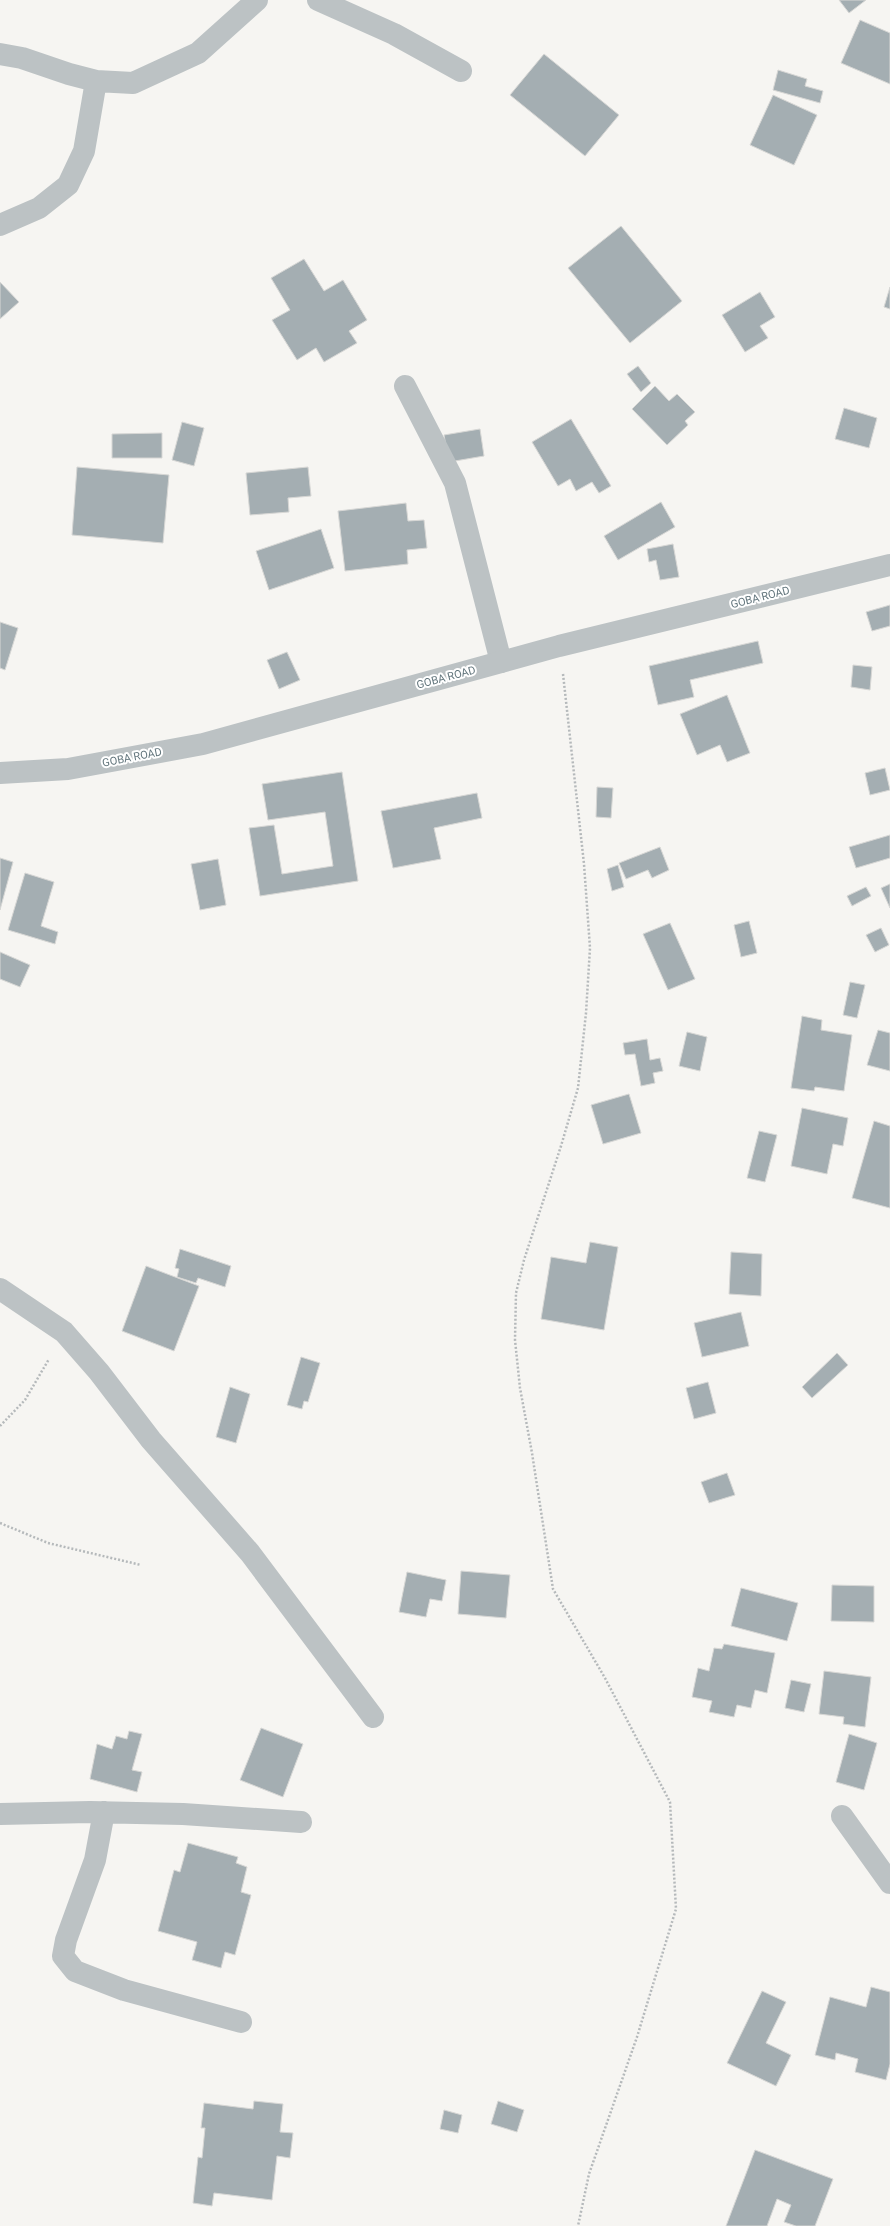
<svg xmlns="http://www.w3.org/2000/svg" width="890" height="2226" font-family="Roboto,sans-serif">
  <style>
    .building { fill: #a4aeb2; stroke: #d7d7d5 }
    .lines { fill: none; stroke-linecap: round; stroke-linejoin: round }
    .path { stroke: #b5b9bb; stroke-width: 2.5; stroke-dasharray: 2 2; stroke-linecap: butt }
    .minor { stroke: #bcc2c4; stroke-width: 22 }
    .tertiary { stroke: #bcc2c4; stroke-width: 22 }
    .labels { text-anchor: middle; stroke-width: 4; stroke-linejoin: round; paint-order: stroke }
    .street-label { font-size: 11px; fill: #62757c; stroke: #fff }
  </style>
  <rect width="100%" height="100%" fill="#f6f5f2"/>
  <path class="building" d="M839 0H866L849 13Z
    M860 20 890 33V84L841 63Z
    M544 54 619 115 585 156 510 95Z
    M778 70 807 79 805 86 823 91 820 103 773 90Z
    M773 95 817 115 794 165 750 145Z
    M621 226 682 301 630 343 568 268Z
    M304 259 324 291 343 280 367 320 349 331 357 343 324 362 316 348 297 360 272 320 290 310 271 278Z
    M0 282 19 302 0 319Z
    M890 287V309L884 307Z
    M760 292 775 317 760 326 768 338 745 352 722 315Z
    M638 366 651 383 641 392 627 374Z
    M655 386 669 401 677 394 695 412 685 421 688 425 667 445 632 409Z
    M844 408 877 418 869 448 835 439Z
    M571 419 611 486 599 493 592 482 576 491 570 479 558 486 532 442Z
    M182 422 204 428 194 466 172 460Z
    M480 429 484 456 449 462 444 435Z
    M162 433V458H112V434Z
    M77 467 169 475 163 543 72 535Z
    M308 467 311 496 288 498 289 512 250 515 246 473Z
    M661 502 675 527 618 560 604 536Z
    M406 503 408 521 424 520 427 548 407 550 408 564 345 571 338 511Z
    M321 529 334 568 269 590 256 551Z
    M673 544 679 577 660 580 656 560 649 562 647 549Z
    M890 605V626L872 631 866 612Z
    M0 622 18 628 5 670 0 668Z
    M758 641 763 663 690 680 694 697 658 705 649 666Z
    M287 652 300 680 279 689 267 660Z
    M853 665 872 667 870 690 851 687Z
    M727 695 750 753 727 762 720 745 697 755 680 714Z
    M885 768 890 790 870 795 865 773Z
    M342 772 358 881 260 896 249 828 274 825 282 874 333 866 325 812 268 820 262 784Z
    M597 787 613 788 611 818 596 817Z
    M477 793 482 818 434 828 441 859 393 868 381 811Z
    M890 835V858L856 868 849 847Z
    M660 847 669 870 652 878 648 870 626 879 619 863Z
    M0 858 13 862 0 910Z
    M218 859 226 905 200 910 191 864Z
    M618 865 624 887 612 891 607 869Z
    M25 873 54 882 41 926 58 932 55 944 8 930Z
    M890 884V908L881 888Z
    M866 887 871 896 852 906 847 896Z
    M749 921 757 953 741 957 734 925Z
    M670 923 695 979 668 990 643 934Z
    M881 928 889 945 875 952 866 935Z
    M0 952 30 965 20 987 0 979Z
    M850 982 865 985 857 1018 843 1015Z
    M802 1016 822 1020 821 1030 852 1035 844 1091 815 1087 814 1091 791 1088Z
    M878 1030 890 1033V1071L867 1065Z
    M687 1032 707 1037 700 1071 679 1066Z
    M647 1039 650 1060 660 1058 663 1071 653 1073 655 1083 641 1086 635 1054 625 1055 623 1043Z
    M629 1094 641 1133 603 1144 591 1105Z
    M802 1108 848 1118 843 1146 833 1144 827 1174 791 1166Z
    M874 1121 890 1126V1208L852 1198Z
    M759 1131 777 1135 765 1182 747 1178Z
    M590 1242 618 1247 604 1330 541 1319 551 1257 586 1263Z
    M180 1249 231 1266 225 1287 198 1278 196 1283 177 1277 179 1269 175 1268Z
    M731 1252 762 1254 761 1296 729 1294Z
    M146 1266 199 1286 174 1351 122 1331Z
    M741 1312 749 1346 702 1357 694 1323Z
    M837 1353 848 1365 812 1398 802 1387Z
    M301 1357 320 1363 308 1402 304 1401 302 1409 287 1405Z
    M708 1382 716 1413 694 1419 686 1388Z
    M230 1387 250 1394 236 1443 216 1437Z
    M727 1473 735 1495 709 1503 701 1482Z
    M461 1571 510 1575 506 1618 458 1614Z
    M407 1572 446 1580 442 1601 430 1599 426 1617 399 1612Z
    M832 1585 874 1586V1622L831 1621Z
    M741 1588 798 1603 787 1641 731 1626Z
    M724 1644 775 1653 767 1693 755 1690 751 1708 737 1705 734 1717 709 1712 712 1701 692 1697 698 1668 709 1671 714 1648 722 1649Z
    M824 1671 871 1677 865 1727 843 1724 844 1717 819 1714Z
    M791 1680 811 1684 804 1712 785 1708Z
    M261 1728 303 1744 283 1797 240 1780Z
    M129 1731 142 1734 132 1770 142 1772 137 1792 90 1779 97 1744 112 1749 116 1736 127 1739Z
    M849 1734 877 1743 864 1790 836 1782Z
    M188 1843 238 1857 236 1863 247 1867 241 1892 251 1895 235 1955 225 1952 221 1968 192 1960 197 1942 158 1931 174 1870 180 1872Z
    M871 1987 890 1992V2064L886 2080 855 2072 858 2059 836 2053 835 2060 815 2055 830 1997 866 2007Z
    M762 1991 786 2002 766 2043 791 2055 776 2086 727 2063Z
    M254 2101 283 2104 280 2132 293 2133 290 2158 277 2156 272 2200 214 2193 212 2206 193 2203 198 2157 202 2158 205 2128H201L204 2103 253 2109Z
    M498 2101 524 2110 517 2132 491 2124Z
    M444 2110 462 2115 458 2133 440 2129Z
    M755 2150 833 2179 815 2226H796L784 2222 791 2205 777 2199 767 2226H726Z"/>
  <g class="lines">
    <path class="path" d="M563 674 584 864 590 948 586 1013 578 1088 561 1146 524 1260 516 1293 515 1340 520 1388 532 1453 553 1589 605 1678 670 1802 676 1909 637 2037 589 2174 578 2226
      M0 1426 25 1400 49 1359
      M0 1523 48 1543 141 1565"/>
    <path class="minor" d="M318 0 394 34 461 71
      M0 54 22 58 69 74 96 81 133 83 198 53 257 0
      M0 225 39 208 68 185 84 151 96 81
      M405 386 455 483 501 662
      M0 1289 64 1332 99 1372 151 1440 250 1553 373 1717
      M104 1812 95 1860 66 1940 63 1956 75 1971 124 1990 241 2022
      M0 1814 90 1812 183 1814 301 1822
      M842 1816 890 1883"/>
    <path class="tertiary" d="M0 773 68 769 203 744 559 646 890 565"/>
  </g>
  <g class="labels">
    <g class="street-label">
      <text transform="translate(760 597) rotate(-14)" y="4">GOBA ROAD</text>
      <text transform="translate(446 677) rotate(-15)" y="4">GOBA ROAD</text>
      <text transform="translate(132 757) rotate(-11)" y="4">GOBA ROAD</text>
    </g>
  </g>
</svg>
